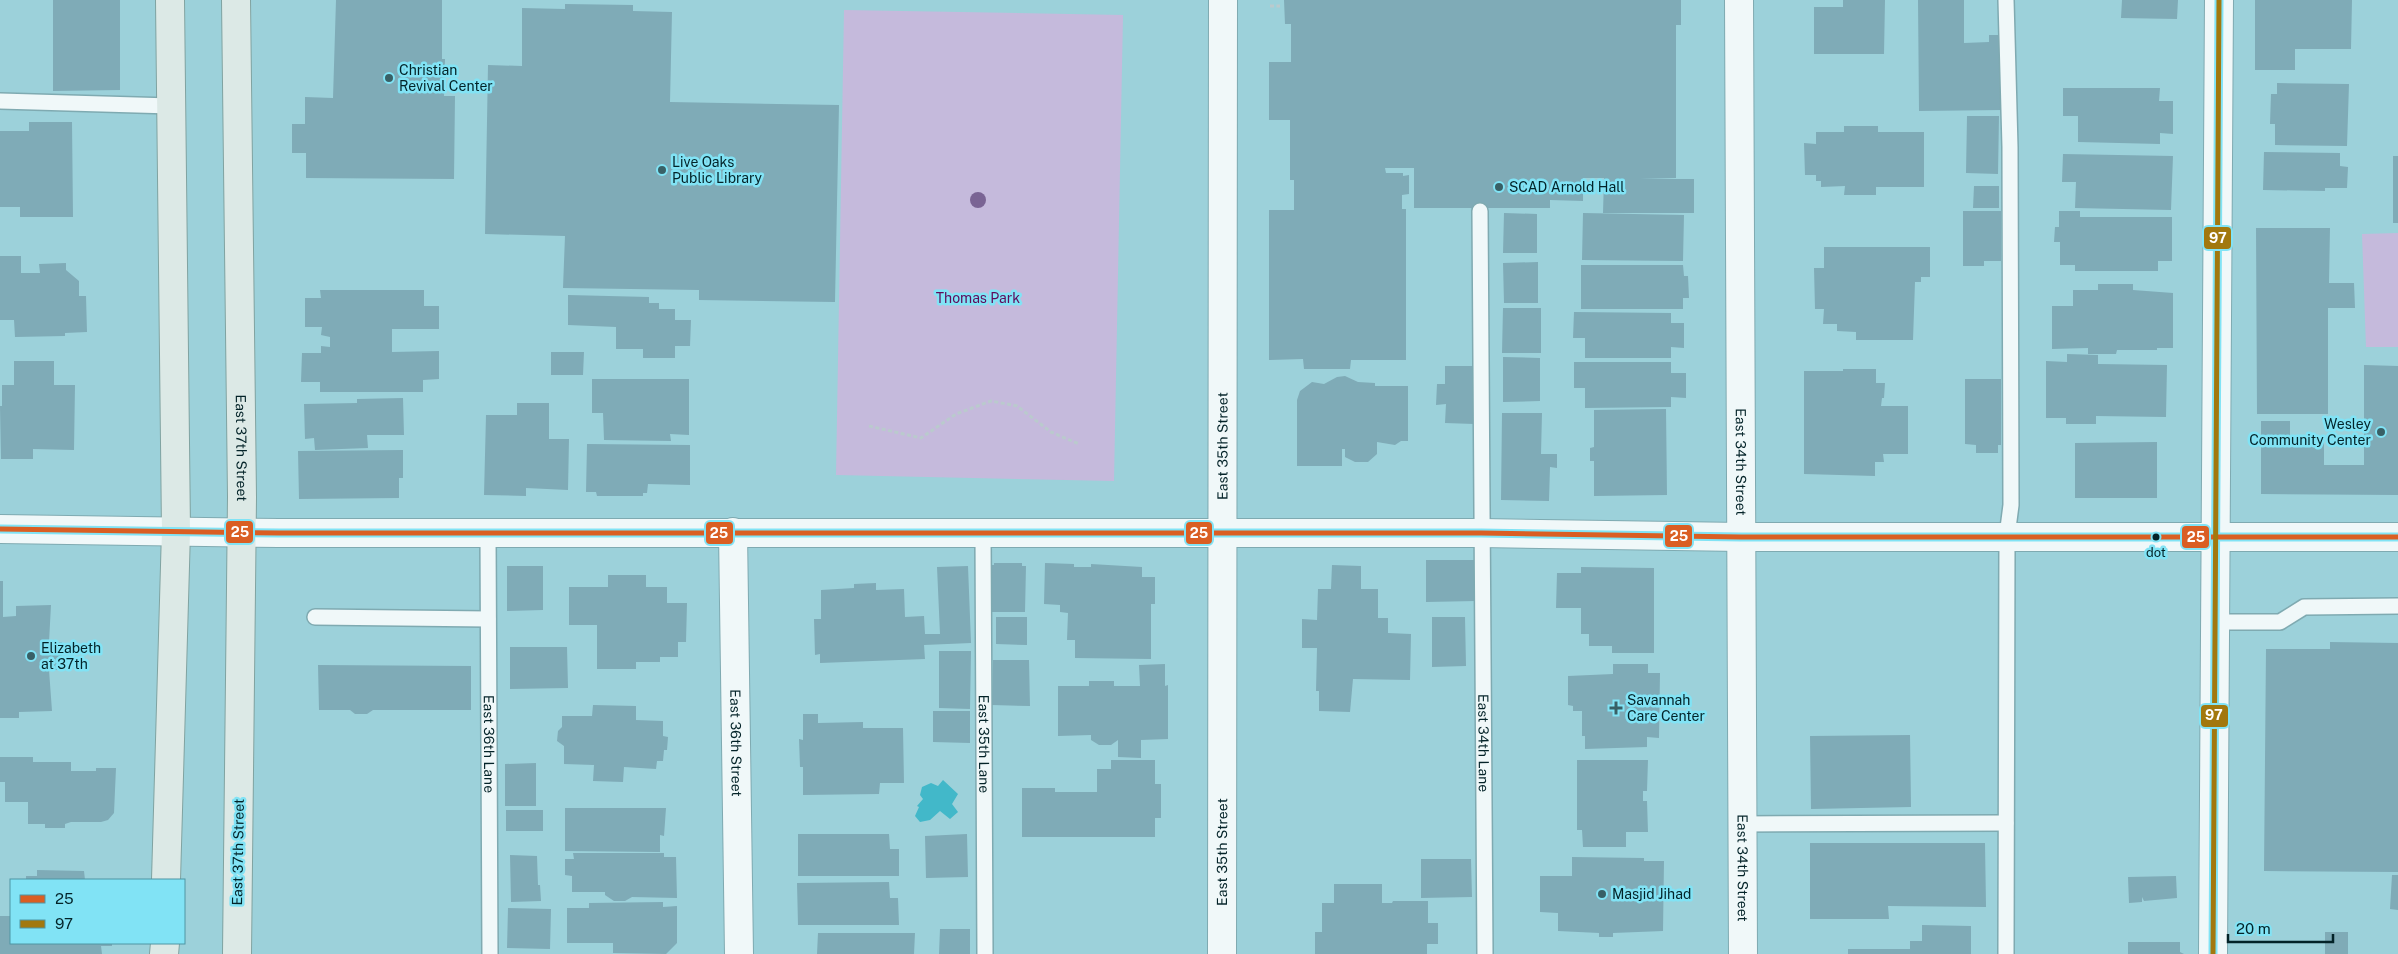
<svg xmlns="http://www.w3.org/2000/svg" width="2398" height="954" font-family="'Public Sans',sans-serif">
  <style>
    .green { fill: #c5badc }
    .water { fill: #42b8c9 }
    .building { fill: #7fabb7 }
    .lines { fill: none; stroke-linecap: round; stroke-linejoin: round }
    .service-casing { stroke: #7faab1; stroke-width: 18 }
    .minor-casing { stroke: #7faab1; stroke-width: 30 }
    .secondary-casing { stroke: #7faab1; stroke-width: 30 }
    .primary-casing { stroke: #80a3a1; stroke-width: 30 }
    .path { stroke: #bacacd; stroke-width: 3; stroke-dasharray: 4 2.5; stroke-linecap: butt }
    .service { stroke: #f0f8f9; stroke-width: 15 }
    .minor { stroke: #f0f8f9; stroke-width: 28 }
    .secondary { stroke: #f0f8f9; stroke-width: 28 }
    .primary { stroke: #dce9e6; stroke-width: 28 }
    .bus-1-casing { stroke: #81e3f5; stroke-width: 9 }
    .bus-2-casing { stroke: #81e3f5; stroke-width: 9 }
    .bus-1 { stroke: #da5e23; stroke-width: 5 }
    .bus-2 { stroke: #a2780e; stroke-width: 5 }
    .tree { fill: #7a6494 }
    .poi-dot { fill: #396066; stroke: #81e3f5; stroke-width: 2 }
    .bus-dot { fill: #032328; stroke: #81e3f5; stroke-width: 2 }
    .labels { text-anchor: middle; stroke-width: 5; stroke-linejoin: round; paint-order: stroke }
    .bus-label { font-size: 13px; fill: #032328; stroke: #81e3f5 }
    .poi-label { font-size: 14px; fill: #032328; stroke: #81e3f5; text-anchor: start }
    .park-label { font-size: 14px; fill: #5f0a5a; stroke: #81e3f5 }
    .street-label { font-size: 14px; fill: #032328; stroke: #81e3f5 }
    .line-badge { stroke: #81e3f5; stroke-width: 2 }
    .badge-label { font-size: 14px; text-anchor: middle; font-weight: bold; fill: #fff }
  </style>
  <rect width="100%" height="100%" fill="#9cd1da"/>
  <path class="green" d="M844 10 1123 15 1114 481 836 475Z
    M2398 233V347H2366L2362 234Z"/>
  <path class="water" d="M943 780 958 794 952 804 958 812 950 819 940 811 930 820 920 822 915 816 919 807 917 806 923 799 920 795 922 787 931 783 938 786Z"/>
  <path class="building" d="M53 0H120V90L53 91Z
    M336 0H442V59H445L444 96H455L454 179 306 178V153H292V124H305V97L333 98Z
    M1284 0H1681V25H1676V178L1640 179H1694V213H1603L1604 178H1583V201L1550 200V208H1414V168H1385L1386 173H1403V176L1409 175V194L1402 195V209H1406V360H1351L1350 369H1304L1303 359 1269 360V210H1294V180H1290V120H1269V62H1291V24H1285Z
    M1843 0H1885L1884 54H1814V7H1843Z
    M1918 0H1964V43L1989 42V35H2001L2003 110 1919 111Z
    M2122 0H2178L2177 19 2121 18Z
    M2255 0H2352L2351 49H2295V70H2255Z
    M565 4 633 5V11L672 12 670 102 839 105 835 302 699 300V290L563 288 565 236 485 234 488 65 522 66V8L565 9Z
    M2277 83 2349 84 2347 146 2275 145V124H2270L2271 94H2277Z
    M2063 88H2160L2159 101H2173V134L2160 133V144L2078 142V116H2063Z
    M1967 116H1999L1998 174 1966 173Z
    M29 122H72L73 217H20V207H0V131H29Z
    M1844 126H1878V132H1924V187H1876V195H1844L1845 186 1821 187V181H1816V175H1805L1804 143 1816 144V132H1844Z
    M2264 152 2340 153V166L2348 167 2347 188H2325V191L2263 190Z
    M2063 154 2173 156 2171 210 2075 208 2076 182H2062Z
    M2393 156H2398V223H2393Z
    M1974 186H1999V208H1973Z
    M1963 211H2001V261H1984V266H1963Z
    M2059 211H2080V217H2172V261H2158V271H2075V265H2060V242H2054L2055 227H2059Z
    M1504 213 1537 214V253H1503Z
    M1583 213 1684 215 1683 261 1582 260Z
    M2256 228H2330L2329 283H2354L2355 308H2328V414H2257Z
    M1824 247H1930V277H1921V282H1915L1913 340H1856V332L1837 331V324H1823L1824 309H1815L1814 268H1824Z
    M0 256H21V273H40L39 264 66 263V270L79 281V296H86L87 332 65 333V336L15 337 14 320H0Z
    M1538 262V303H1504L1503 263Z
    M1581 265H1683L1684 276H1688L1689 298H1683V309H1581Z
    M2098 284H2133V290L2173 293V348H2157V350H2117L2116 354H2088V348L2052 349V306H2073V290H2098Z
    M320 290H424V306H439V329H392V352L439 351V379L423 380V392H320V382H301L302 353H321V346L330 347V337L321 335 322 327H305V298H321Z
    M568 295 649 297V303H659V309H675V320H691L690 346H675V358H643V349H616V327L568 325Z
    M1503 308H1541V353H1502Z
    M1574 312 1671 313V323H1684V348L1671 347V358H1585V338H1573Z
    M551 352H584L583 375H551Z
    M2067 354 2098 355V364L2167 365 2166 417 2096 416V424H2066V418H2046V361L2067 362Z
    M1503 357 1540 358V401L1503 402Z
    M14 361H54V385H75L74 450 33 449V459H1L0 406H2V385H14Z
    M1574 362H1671V373H1686V398L1671 397V407L1585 408V388H1574Z
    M2364 365 2398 366V495L2261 494V421H2290V443H2324V465H2364Z
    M1445 366H1475L1474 424 1445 423 1446 404 1436 405 1437 384H1445Z
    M1843 369H1876V383H1885L1884 398H1882L1881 406H1908V454H1883L1884 462H1875V476L1804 474V371H1843Z
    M1345 376 1358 382 1375 383V386H1408V441H1401L1395 445 1377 442V454L1368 462H1355L1345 457V449H1342V466H1297V400L1300 391 1312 382 1324 384 1337 377Z
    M592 379H689V435L670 434 671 441 604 440 603 413H592Z
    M1965 379H2001V445H1998V453H1976V445L1965 444Z
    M403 398 404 435H367L368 448 315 450 314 438 305 439 304 404 357 403V399Z
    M517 403H549V439H569L568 490 526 488V496L484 495 486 415H517Z
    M1666 409 1667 495 1594 496V461H1590V448L1594 447V410Z
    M1502 413H1542L1541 454H1557V468L1550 467 1549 501 1501 500Z
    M2157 442V498H2075V443Z
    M587 444 690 445V485L648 484 647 493H643V496H597L596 492H586Z
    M403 450V478H399V498L299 499 298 451Z
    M1426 560H1476V601L1426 602Z
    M994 563H1022V566H1026L1025 612H991V565H994Z
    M1045 563 1074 564V567H1091V564L1142 567V577H1155V604H1151V659L1075 658V640H1067L1068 613 1060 612V605L1044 604Z
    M1332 565 1361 566V589H1378V618H1388V633L1411 634 1410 680 1353 679 1350 712 1319 711V691H1316L1317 648H1302V619L1317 620 1318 589H1331Z
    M507 566H543V610L507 611Z
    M968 566 971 643 924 645 925 659 820 663V654L815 655 814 619H821V590L854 588V584L876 583V590L904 589 905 617 924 616 925 634H940L937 567Z
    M1581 567 1654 568V653H1612V646H1589V634H1581V608H1556L1557 573H1581Z
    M608 575H646V587H667V603H687L686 642H678V657H660V662H636V669H597V625H569V587H608Z
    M0 581H3V617L16 616V606L51 605 49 642H62V670H49L52 711 19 712V718H0Z
    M996 617H1027V645L996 644Z
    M1432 617H1465L1466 666 1432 667Z
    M2330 642 2398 643V872L2264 871 2266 649H2330Z
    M510 647H567L568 688 510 689Z
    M939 651H971L970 709 939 708Z
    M993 660H1029L1030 706 992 705Z
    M1165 664V686L1168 685V739L1141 740V758L1118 757V740L1111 745H1099L1091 740V735L1058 736V686H1089V681H1114V686H1140L1139 665Z
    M1613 664H1648V673H1660L1659 738 1647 737V747L1585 749V736H1582V711H1573V706L1568 705V676L1613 674Z
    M318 665 471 666V710H373L367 714H355L350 710H319Z
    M593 705 636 706V720L663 721V736L668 737 667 750H664L663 761H657L656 769 624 767 623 782 593 781 594 765 564 764V746L557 741 558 731 562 727V716H592Z
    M933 711H970V743L933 742Z
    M803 714H818V723L863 722V728H903L904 783H880L879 794 803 795V767H800L799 739 803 740Z
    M1910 735 1911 807 1811 809 1810 736Z
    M0 757H33V762H71V771H96V768H116L114 813 108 820 101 822H71L65 824V828H45V824H28V802H5V782H0Z
    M1111 760H1155V784H1161V818H1155V837H1022V788H1055V792H1097V769H1111Z
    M1577 760H1648L1647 791H1643V801H1647L1648 832H1626V847H1583L1582 830H1577Z
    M536 763V806H505V764Z
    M565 808H666L664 836 660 835V852L565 851Z
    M506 810H543V831H506Z
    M798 834H889L890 849H899V876H798Z
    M967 834 968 877 926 878 925 836Z
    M1810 843H1985L1986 907 1888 906 1889 919H1810Z
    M573 853H664V857H676L677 898 632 897 625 901H614L605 895V892H572V876L565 875V859H574Z
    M510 855 537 856 538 885H540L541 901 511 902Z
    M1572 857 1644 858V861H1664L1663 931 1613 933V937H1599V933L1558 931V913L1540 912V876H1572Z
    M1421 859H1471L1472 897 1421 898Z
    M37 870 84 871 85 880H26V876H37Z
    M2392 875H2398V910L2390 909Z
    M2176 876 2177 898 2144 901 2142 897V902L2129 903 2128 877Z
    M889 882 890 898H898L899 925H798L797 883Z
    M1334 884H1382V903H1392L1393 901H1428V923H1438V944H1427V954H1315V932H1322V903H1334Z
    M663 902V907L677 906V943L666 954 613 953V943H567V908H589V903Z
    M508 908 551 909 550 949 507 948Z
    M0 916H11V943H112V946H101L102 954H0Z
    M1922 925 1971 926V954H1848V949H1910V941H1922Z
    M940 929H970V954H939Z
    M2325 932H2348V954H2325Z
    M818 933H915L914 954H817Z
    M2128 942H2180V952L2184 954H2128Z"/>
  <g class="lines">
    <defs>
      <g id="service">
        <path d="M0 101 171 106"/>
        <path id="s1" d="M1480 211 1485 954"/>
        <path id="s2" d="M488 534 490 954"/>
        <path id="s3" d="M983 534 985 954"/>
        <path d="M315 617 488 619"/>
        <path d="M2215 622H2280L2304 607 2398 606"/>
        <path d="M1742 824 2006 823"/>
        <path d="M2006 954 2007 536 2011 505 2010 147 2006 0"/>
      </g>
      <g id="minor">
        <path id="s4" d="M1739 0 1743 954"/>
        <path id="s5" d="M733 532 739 954"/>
        <path id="s6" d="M1222 954 1223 0"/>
        <path d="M2213 954 2219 0"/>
      </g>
      <path id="secondary" d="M0 529 279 533H1481L1741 537H2398"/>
      <g id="primary">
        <path id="s7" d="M236 0 242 497 237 954"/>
        <path d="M166 880 176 531 170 0"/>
        <path d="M164 954 165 943"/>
      </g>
    </defs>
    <use href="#service" class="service-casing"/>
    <use href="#minor" class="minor-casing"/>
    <use href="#secondary" class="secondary-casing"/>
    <use href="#primary" class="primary-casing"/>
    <path class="path" d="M1270 6H1280
      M869 426 921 438 956 414 991 401 1017 406 1051 432 1079 444"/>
    <use href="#service" class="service"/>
    <use href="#minor" class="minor"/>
    <use href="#secondary" class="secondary"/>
    <use href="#primary" class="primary"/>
    <defs>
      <path id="bus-1" d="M0 529 279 533H1481L1741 537H2398"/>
      <path id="bus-2" d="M2213 954 2219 0"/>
    </defs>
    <use href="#bus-1" class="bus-1-casing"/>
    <use href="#bus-2" class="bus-2-casing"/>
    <use href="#bus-1" class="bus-1"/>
    <use href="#bus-2" class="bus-2"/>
  </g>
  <circle class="tree" cx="978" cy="200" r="8"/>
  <g class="poi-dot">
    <circle cx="389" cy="78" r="5"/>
    <circle cx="662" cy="170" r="5"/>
    <circle cx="1499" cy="187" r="5"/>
    <circle cx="2381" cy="432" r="5"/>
    <circle cx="31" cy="656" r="5"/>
    <path d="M1613.5 700.5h5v5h5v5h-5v5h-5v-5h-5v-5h5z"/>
    <circle cx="1602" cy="894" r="5"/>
  </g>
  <circle class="bus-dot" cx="2156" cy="537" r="4.5"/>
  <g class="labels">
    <g class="bus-label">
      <text x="2156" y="557">dot</text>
    </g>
    <g class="poi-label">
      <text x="399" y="75">Christian<tspan x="399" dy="16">Revival Center</tspan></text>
      <text x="672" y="167">Live Oaks<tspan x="672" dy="16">Public Library</tspan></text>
      <text x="1509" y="192">SCAD Arnold Hall</text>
      <text x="2371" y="429" text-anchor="end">Wesley<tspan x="2371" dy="16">Community Center</tspan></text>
      <text x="41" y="653">Elizabeth<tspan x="41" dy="16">at 37th</tspan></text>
      <text x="1627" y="705">Savannah<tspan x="1627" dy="16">Care Center</tspan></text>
      <text x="1612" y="899">Masjid Jihad</text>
    </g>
    <g class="park-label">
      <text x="978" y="303">Thomas Park</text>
    </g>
    <g class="street-label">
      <text dy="5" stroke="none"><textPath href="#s7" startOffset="448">East 37th Street</textPath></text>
      <text dy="5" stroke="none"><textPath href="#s6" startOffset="508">East 35th Street</textPath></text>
      <text dy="5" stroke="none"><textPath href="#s4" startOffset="462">East 34th Street</textPath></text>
      <text dy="5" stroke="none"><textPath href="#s5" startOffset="211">East 36th Street</textPath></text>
      <text dy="5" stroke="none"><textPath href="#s2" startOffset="210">East 36th Lane</textPath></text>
      <text dy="5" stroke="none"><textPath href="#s3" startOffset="210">East 35th Lane</textPath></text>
      <text dy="5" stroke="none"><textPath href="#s1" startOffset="532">East 34th Lane</textPath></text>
      <text transform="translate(238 852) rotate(-89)" y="5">East 37th Street</text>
      <text dy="5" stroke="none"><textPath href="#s6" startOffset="102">East 35th Street</textPath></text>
      <text dy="5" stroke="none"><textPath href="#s4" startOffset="868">East 34th Street</textPath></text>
    </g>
  </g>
  <g class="line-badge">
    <rect x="2203" y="226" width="29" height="24" rx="5" fill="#a2780e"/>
    <rect x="225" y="520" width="29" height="24" rx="5" fill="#da5e23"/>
    <rect x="705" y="521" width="29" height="24" rx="5" fill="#da5e23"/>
    <rect x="1185" y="521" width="28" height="24" rx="5" fill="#da5e23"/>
    <rect x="1664" y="524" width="29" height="24" rx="5" fill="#da5e23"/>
    <rect x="2181" y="525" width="29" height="24" rx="5" fill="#da5e23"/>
    <rect x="2200" y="704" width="29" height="24" rx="5" fill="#a2780e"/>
  </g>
  <g class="badge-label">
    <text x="2218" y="243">97</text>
    <text x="240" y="537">25</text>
    <text x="719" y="538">25</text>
    <text x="1199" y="538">25</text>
    <text x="1679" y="541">25</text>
    <text x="2196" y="542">25</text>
    <text x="2214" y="720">97</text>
  </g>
  <rect x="10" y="879" width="175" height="65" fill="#81e3f5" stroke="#4f96a3"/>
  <rect x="20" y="895" width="25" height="8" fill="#da5e23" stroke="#4f96a3"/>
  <text x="55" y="904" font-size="15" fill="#032328">25</text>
  <rect x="20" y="920" width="25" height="8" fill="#a2780e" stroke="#4f96a3"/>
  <text x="55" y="929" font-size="15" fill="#032328">97</text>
  <path d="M2228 934v8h105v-8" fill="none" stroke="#032328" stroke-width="2.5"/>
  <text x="2236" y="934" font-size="15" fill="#032328" stroke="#81e3f5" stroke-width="4" paint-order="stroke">20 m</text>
</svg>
